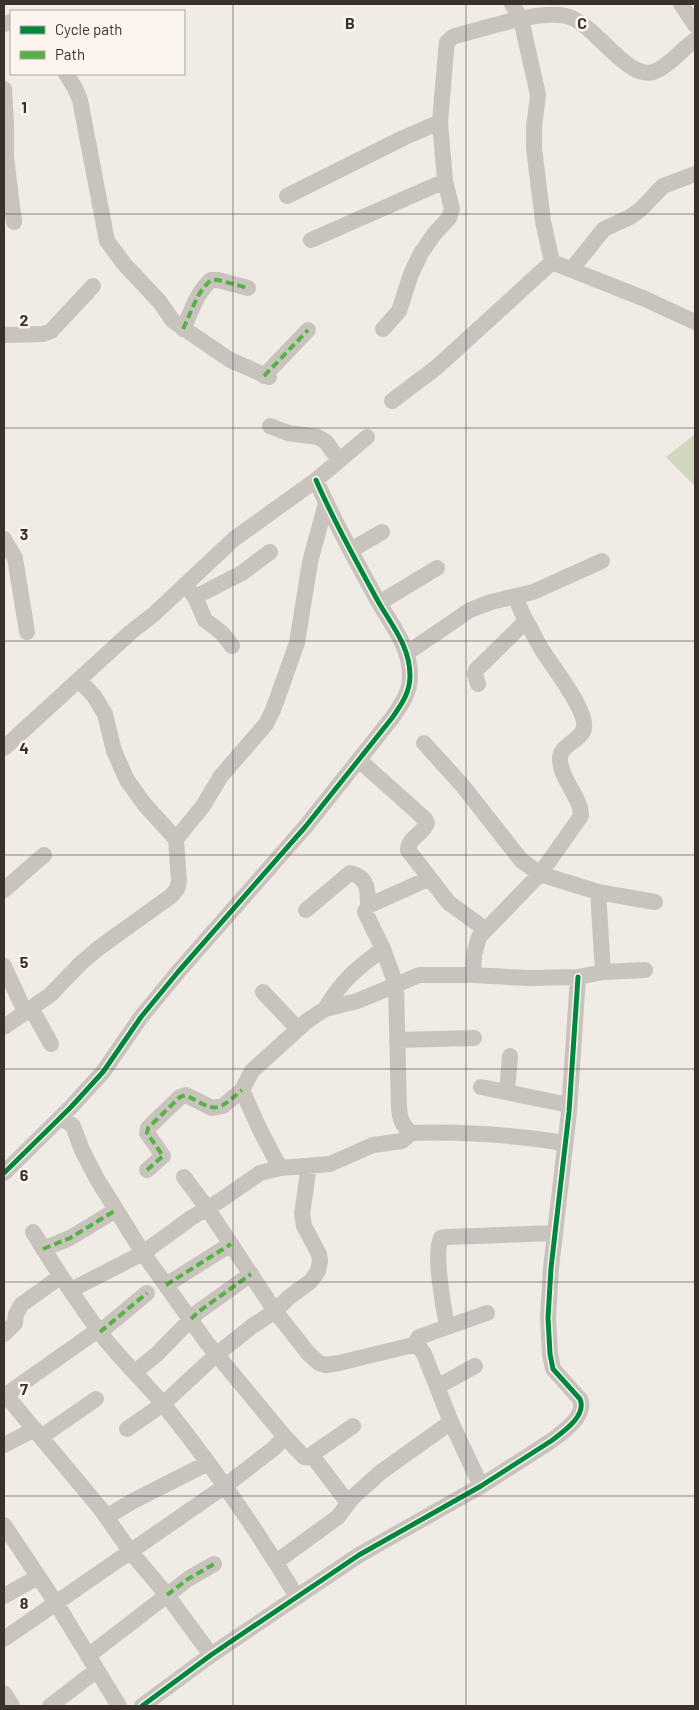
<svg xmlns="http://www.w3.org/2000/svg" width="699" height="1710" font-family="Barlow,sans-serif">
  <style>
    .green { fill: #d1d6bf }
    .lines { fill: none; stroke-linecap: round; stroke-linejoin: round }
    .minor { stroke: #c9c3be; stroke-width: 16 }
    .quiet { stroke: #57b246; stroke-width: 4; stroke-dasharray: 8 4; stroke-linecap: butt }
    .cycleway-casing { stroke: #fbf5ee; stroke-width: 8 }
    .cycleway { stroke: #00873e; stroke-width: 5 }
    .grid { fill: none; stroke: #3b302b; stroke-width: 1; stroke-opacity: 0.55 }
    .grid-label { font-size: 16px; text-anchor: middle; font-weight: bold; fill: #3b302b; stroke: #fbf5ee; stroke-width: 5; stroke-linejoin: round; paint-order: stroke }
  </style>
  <rect width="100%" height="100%" fill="#f0ebe5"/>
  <path class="green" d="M695 434V486L666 457Z"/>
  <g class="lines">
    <path class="minor" d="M512 4 521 19 538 95 534 127V148L543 221 552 262 645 299 695 322
      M681 4 695 25
      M4 24 11 22
      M66 74 75 88 80 100 107 241 125 265 159 301 173 321 230 360 269 377
      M4 89 6 124V157L14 222
      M287 196 403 138 440 122
      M311 240 445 181
      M571 270 604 229 630 217 641 209 663 186 695 174
      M183 329C192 311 196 293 211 280H218L248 288
      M383 329 399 311 411 274 421 253 435 233 449 218 452 209 445 181 440 122 446 51 447 42 454 36C486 29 534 10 566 16 595 22 628 84 656 71 671 64 682 49 695 40
      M4 335 43 334 51 331 93 286
      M264 376 308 330
      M392 401 437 367 552 262
      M270 426 288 433 318 437 326 442 339 460
      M4 539 15 558 27 632
      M351 550 382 532
      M188 588 195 597 205 620 222 633 232 646
      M195 597 242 573 270 552
      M379 603 437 568
      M407 653 470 610 491 602 533 592 602 561
      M478 684 475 674 476 670 526 621 515 597
      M424 743 462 785 521 860 540 874 598 892 655 902
      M4 748 131 632 154 614 234 539 316 480 367 437
      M359 760 425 819 427 823C423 834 408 838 408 850L449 903 485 929
      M176 839 203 806 221 776 266 724 273 710 297 643 310 562 326 503
      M4 890 44 855
      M598 892 603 972
      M306 910 350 873C368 877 368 890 368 906
      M4 966 25 1012
      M473 975 474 955 479 937 540 874 581 816C581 796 561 781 560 760 559 744 581 742 584 728 588 710 550 664 541 648 535 639 532 630 526 621
      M263 992 298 1029
      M31 1008 51 1044
      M325 1009C342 980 356 969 383 949
      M4 1027 50 995 81 963 100 947 171 896 177 889 179 881 176 839 145 805 127 780 114 751 105 714 94 696 79 680
      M397 1040 474 1038
      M481 1087 569 1105
      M242 1090 260 1130 280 1168
      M507 1092 510 1056
      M565 1143C514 1135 463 1131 411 1133 402 1125 400 1119 399 1108L396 985 419 975H473L528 978 578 977 603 972 645 970
      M147 1170 163 1156 147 1133 148 1128 180 1097 186 1095 212 1108 223 1106 242 1090 252 1071 307 1021 325 1009 357 1001 396 985 383 949 365 912 368 906 430 878
      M4 1173 71 1107 103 1072 141 1017 178 972 306 826 392 718C401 705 410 693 410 676 410 647 393 627 379 603 357 563 334 522 316 480
      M184 1177 207 1208 275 1311 308 1353 319 1363 326 1365 339 1363 405 1347 414 1345 419 1347 424 1354 451 1422 481 1486
      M33 1232C53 1265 75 1298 98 1330 117 1356 142 1379 163 1404 212 1465 257 1530 297 1597
      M43 1249 70 1238 116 1210
      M166 1285 231 1244
      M71 1290 143 1253 191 1218 221 1200 260 1173 280 1168 330 1164 373 1145 402 1141 411 1133
      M447 1327C444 1308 433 1255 441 1238L447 1237 555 1233
      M100 1332 147 1293
      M4 1334 15 1323 16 1314 21 1305 61 1276
      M414 1345 419 1337 487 1313
      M135 1372 157 1354 198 1312 251 1274
      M437 1387 475 1366
      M4 1393 100 1508 130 1551 167 1595 211 1655
      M7 1394 98 1330
      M127 1429 163 1404 216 1355 251 1327 275 1311 288 1298 311 1281 318 1271 320 1261 319 1254 304 1226 302 1214 309 1166
      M41 1437 96 1399
      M285 1437 304 1457 314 1458 348 1503
      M4 1445 35 1429
      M308 1457 353 1426
      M106 1517 133 1501 208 1463
      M4 1525 56 1603 119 1706
      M276 1562 338 1517 352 1498 381 1472 451 1422
      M4 1596 38 1577
      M4 1639 225 1486 273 1449 285 1437 207 1343 143 1253 97 1179 82 1150 73 1126 61 1117
      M88 1656 188 1579 214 1564
      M4 1693 12 1706
      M50 1706 97 1670
      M142 1706 211 1655 359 1555 481 1486 551 1441C563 1432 587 1416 580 1399L553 1369 550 1354 548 1318 551 1268 569 1112 578 977"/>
    <path class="quiet" d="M183 329C192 311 196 293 211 280H218L248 288
      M264 376 308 330
      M147 1170 163 1156 147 1133 148 1128 180 1097 186 1095C217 1112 215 1113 242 1090
      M43 1249 70 1238 116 1210
      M166 1285 231 1244
      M191 1319 198 1312 251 1274
      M100 1332 147 1293
      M167 1595 188 1579 214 1564"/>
    <defs>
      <path id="cycleway" d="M4 1173 71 1107 103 1072 141 1017 178 972 306 826 392 718C401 705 410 693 410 676 410 647 393 627 379 603 357 563 334 522 316 480
        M142 1706 211 1655 359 1555 481 1486 551 1441C563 1432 587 1416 580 1399L553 1369 550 1354 548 1318 551 1268 569 1112 578 977"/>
    </defs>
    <use href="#cycleway" class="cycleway-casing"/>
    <use href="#cycleway" class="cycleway"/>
  </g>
  <path class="grid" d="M233 4V1706M466 4V1706M4 214H695M4 428H695M4 641H695M4 855H695M4 1069H695M4 1282H695M4 1496H695"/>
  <g class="grid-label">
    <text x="350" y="29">B</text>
    <text x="582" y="29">C</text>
    <text x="24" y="113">1</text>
    <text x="24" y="326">2</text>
    <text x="24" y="540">3</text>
    <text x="24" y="754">4</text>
    <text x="24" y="968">5</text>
    <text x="24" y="1181">6</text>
    <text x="24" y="1395">7</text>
    <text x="24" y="1609">8</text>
  </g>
  <rect width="699" height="1710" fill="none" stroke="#3b302b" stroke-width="10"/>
  <rect x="10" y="10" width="175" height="65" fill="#fbf5ee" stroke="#aea6a0"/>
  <rect x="20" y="26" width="25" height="8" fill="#00873e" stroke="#aea6a0"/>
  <text x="55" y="35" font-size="15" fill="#3b302b">Cycle path</text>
  <rect x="20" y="51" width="25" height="8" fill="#57b246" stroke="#aea6a0"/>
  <text x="55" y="60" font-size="15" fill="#3b302b">Path</text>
</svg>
